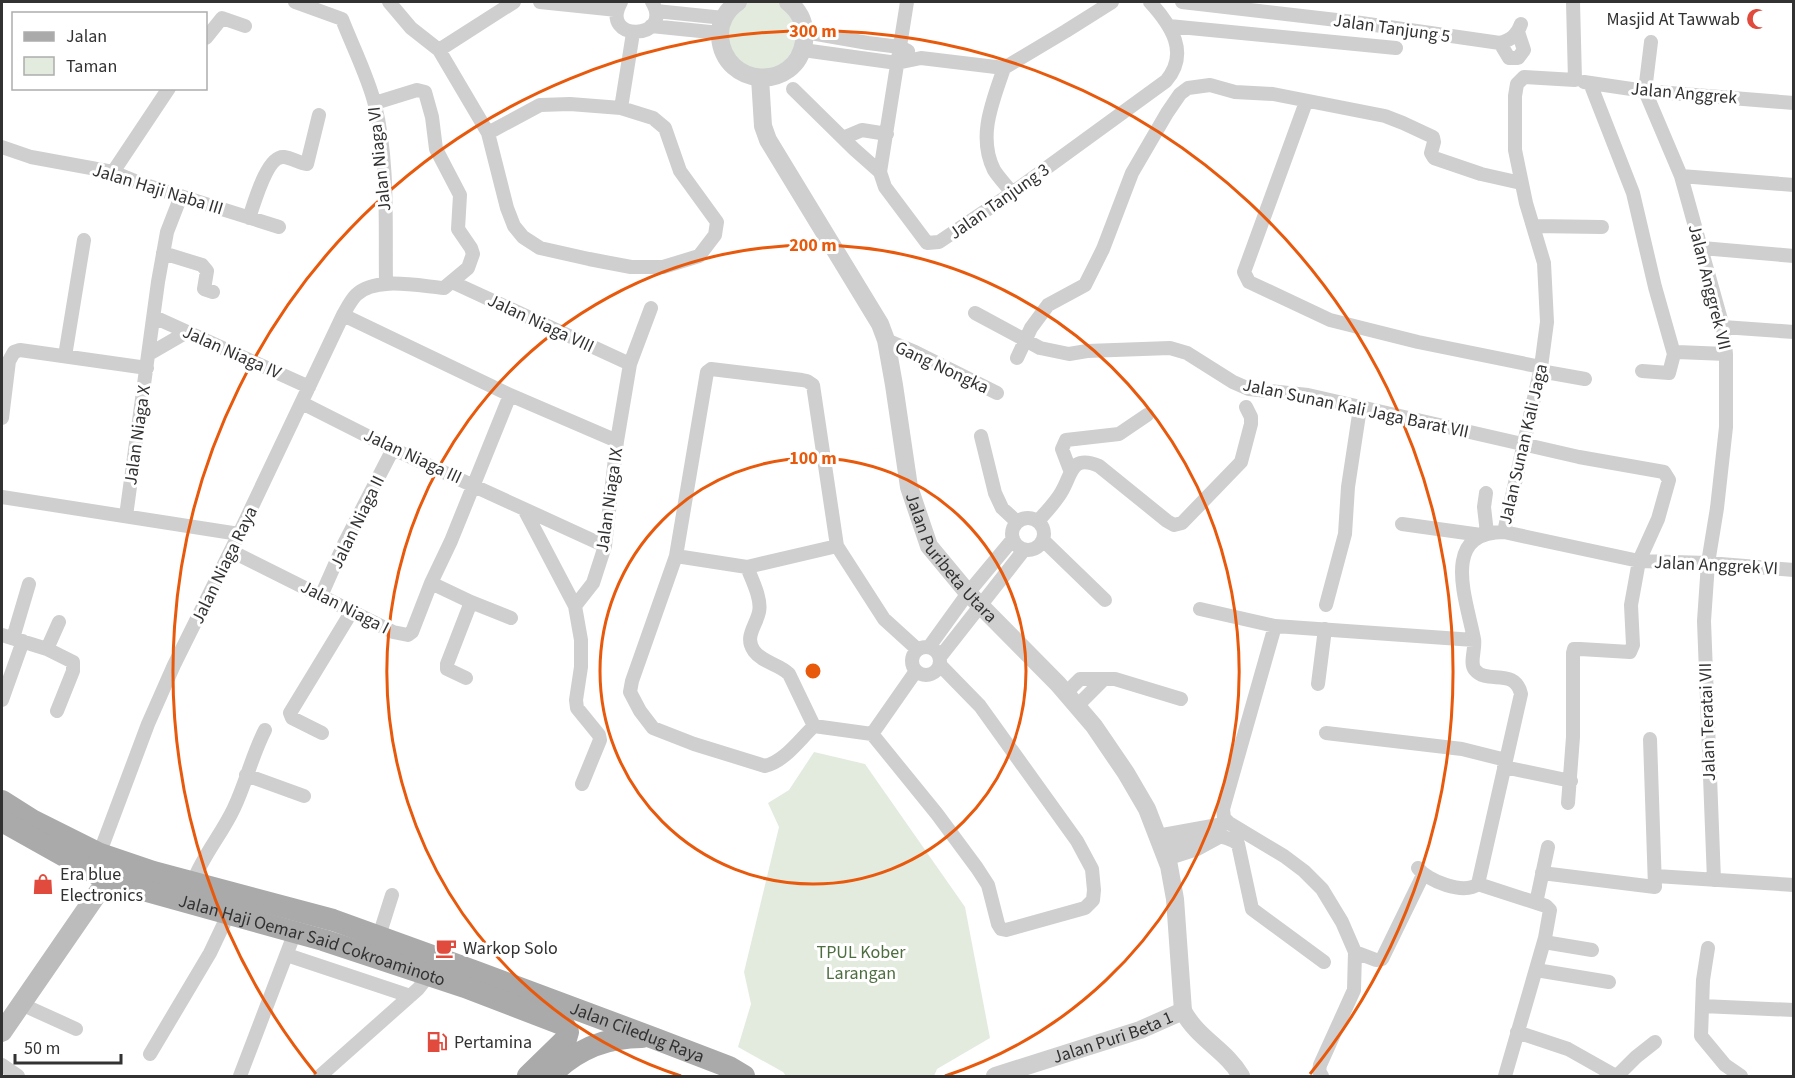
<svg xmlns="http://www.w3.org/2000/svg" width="1795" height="1078" font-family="'Source Sans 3',sans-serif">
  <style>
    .green { fill: #e3ebdf }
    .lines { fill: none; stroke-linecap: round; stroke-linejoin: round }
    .minor { stroke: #cfcfcf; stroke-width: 14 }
    .tertiary { stroke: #cfcfcf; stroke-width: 18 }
    .secondary { stroke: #bcbcbc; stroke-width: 20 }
    .primary { stroke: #aaa; stroke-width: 22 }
    .ring { fill: none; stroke: #e8590c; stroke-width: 3 }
    .labels { text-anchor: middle; stroke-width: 6; stroke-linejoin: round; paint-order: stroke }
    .poi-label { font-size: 18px; fill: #323232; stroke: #fff; text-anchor: start }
    .street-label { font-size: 18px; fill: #323232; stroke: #fff }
    .park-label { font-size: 18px; fill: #4e6e40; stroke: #fff }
    .centre { fill: #e8590c; stroke: #fff; stroke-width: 3 }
    .ring-label { font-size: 18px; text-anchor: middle; font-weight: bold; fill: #e8590c; stroke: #fff; stroke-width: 6; stroke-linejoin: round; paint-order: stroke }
  </style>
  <rect width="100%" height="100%" fill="#fff"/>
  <path class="green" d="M738 2H788L805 33 776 74 731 64 724 18Z
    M814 752 865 764 965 907 990 1038 937 1069 934 1076H786L783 1072 738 1047 751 1004 744 972 779 827 768 803 789 790Z"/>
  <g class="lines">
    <path class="minor" d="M295 2 342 19C352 45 369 79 375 105 389 162 385 224 386 283
      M389 2 411 28 439 50 488 133 507 208 514 226 523 237 540 248 589 259 631 267H663L699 256 715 235 717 222 680 171 665 128 653 118 621 108 633 33
      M540 2 617 10
      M621 2C598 43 675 40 652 2
      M907 2 880 172 885 187 927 243 939 242 1012 193 1166 81C1190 53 1171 25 1150 2
      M1182 2 1354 22 1500 43C1511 40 1517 35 1521 24
      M656 11 724 18
      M651 26 720 33
      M1169 26 1396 48
      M805 32 868 43 900 47 908 51
      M206 38 222 18 245 26
      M1651 42 1645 91 1681 176 1723 327 1726 354V427L1717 508 1708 563 1704 621 1714 880
      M1500 43 1509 58H1518L1524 50 1518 32
      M439 50 514 2
      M803 50 897 63 921 58 1004 68 1066 31 1112 2
      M1004 68C993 101 977 136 994 170 999 178 1007 186 1012 193
      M1584 82 1645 91 1794 103
      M1590 83 1633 193 1655 287 1674 354
      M793 89 854 149 880 172
      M1306 102 1244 272 1249 282 1330 320 1418 342 1541 367
      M488 133 540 105 570 104 621 108
      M843 138 862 130 887 134
      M2 147 31 157 113 172 142 184 279 227
      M113 172 169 88
      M1681 176 1794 185
      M249 218C254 204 267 155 284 157 292 158 299 163 307 164L319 115
      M1533 226 1602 227
      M1702 248 1794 256
      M163 253 202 265 207 271 204 289 213 292
      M452 282 630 364
      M975 313 1040 348 1069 354 1087 351 1170 348 1187 353 1233 382 1249 389 1308 395 1579 457 1664 472 1669 480 1658 519 1639 561 1631 605 1633 645 1630 652 1580 649H1574L1573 653V737L1568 803
      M343 315 510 395 617 441
      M154 317 309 387
      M1723 327 1794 332
      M886 340 915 352 997 393
      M149 354 187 332
      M65 356 84 240
      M1017 358 1031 328 1048 305 1085 285 1103 249 1132 173 1167 113 1180 94 1188 88 1210 85 1235 92 1273 94 1385 116 1403 123 1433 137 1434 142 1431 153 1434 158 1481 174 1521 183
      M1540 371 1585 379
      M1642 371 1669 373 1674 354 1677 352 1726 354
      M302 403 393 449 605 546
      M2 418 9 361 14 352 20 350 147 368
      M981 436 995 493 1002 508 1017 522
      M1070 470 1062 449 1066 440 1119 434 1147 415
      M1486 493 1484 507 1487 533
      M2 497 239 534
      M524 509 575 606 581 640V667L576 700 577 708 599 735 600 740 582 784
      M126 516 158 282 167 232 181 196
      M1012 534a16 16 0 1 1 32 0a16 16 0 1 1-32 0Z
      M1038 521C1046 512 1056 502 1062 491 1072 474 1071 454 1099 466L1167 521 1174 525 1182 523 1241 462 1251 424V417L1246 407
      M1402 524 1481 535
      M1504 532 1639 561 1708 563 1794 570
      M1043 540 1105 600
      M231 551 393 632 408 635 412 632 431 583 451 541 510 395
      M676 556 747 567 837 546
      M747 567C752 580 762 599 759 612 756 626 744 637 754 651 763 663 779 664 789 674L814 726
      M431 583 471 602 511 618
      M321 596 344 544 393 449
      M1326 605 1345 534 1348 487 1360 408
      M575 606 593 583 605 546 617 441 630 364 651 308
      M1200 609 1275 626 1474 640
      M1275 626 1223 809 1224 818 1229 823 1284 856 1304 871 1322 889 1342 922 1355 952 1354 990 1320 1065 1319 1071 1322 1076
      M2 635 47 649 73 662V671L57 711
      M13 638 29 584
      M912 661a14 14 0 1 1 28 0a14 14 0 1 1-28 0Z
      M929 647 968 593 1013 539
      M47 649 59 622
      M940 657 1024 550
      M916 671 872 734 937 814 977 868 988 885 998 924 1001 929 1006 930 1085 908 1093 900 1094 890 1092 869 1077 841 980 706 940 665
      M466 678 447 669V664L471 602
      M1318 684 1325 629
      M1066 693 1080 679H1115L1181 699
      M2 700 23 641
      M1077 706 1103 680
      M322 733 292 718 290 713 352 611
      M1326 733 1462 749 1506 760
      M872 734 814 726C799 740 785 761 765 766L694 744 653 728 640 711 630 692 632 681 676 556 707 372 711 369 802 380 807 381 813 385 837 546 884 619 917 649
      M1504 767 1571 781
      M246 775 304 796
      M1157 836 1229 823
      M1162 848C1186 840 1216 827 1238 844L1252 909 1324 962
      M1166 859 1197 849 1219 837
      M97 860 148 724 174 665 239 534 343 315C347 308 351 300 356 295 375 276 419 286 444 288L468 268 473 254 471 248 458 229 460 195 436 149 432 117 425 92 417 90 375 103
      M1418 868C1427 881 1464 895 1478 884
      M1542 873 1655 887 1650 739
      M1656 876 1794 885
      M193 882C203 855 222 834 234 808 246 783 252 755 265 730
      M1536 903 1548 847
      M379 936 392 895
      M1544 942 1592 950
      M1708 948 1703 980 1701 1036 1725 1065 1741 1076
      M1355 952 1376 960 1382 959 1423 875
      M287 955 410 996
      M1536 970 1609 982
      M21 1004 76 1029
      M1702 1006 1794 1010
      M1517 1032 1568 1049 1616 1076
      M150 1054 210 953 229 913
      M2 1065 18 1076
      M240 1076 295 932
      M320 1076 418 989 433 970
      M1505 1076 1545 938 1550 910 1546 906 1478 884 1521 694C1515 667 1487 685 1475 670 1469 663 1476 648 1474 639 1467 601 1439 532 1504 532L1541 367 1547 322 1544 263 1526 203 1515 150V96L1517 84 1524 77 1575 80 1573 2
      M1617 1076 1636 1057 1655 1042"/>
    <g class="tertiary">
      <path d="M738 2C726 10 719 23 720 37 724 88 796 92 804 42 806 26 801 12 788 2"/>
      <path id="s1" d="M760 78 763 126 768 140 880 324 886 340 894 385 909 487 929 546 968 593 1058 684 1094 726 1126 773 1147 809 1169 866 1175 899 1183 1011C1198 1039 1226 1050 1241 1076"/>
      <path id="s2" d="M995 1076 1140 1030 1183 1011"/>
    </g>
    <path class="secondary" d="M2 1032 115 868"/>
    <g class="primary">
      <path id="s3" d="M2 801 32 820 100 854 153 872 333 920 474 971 656 1039 729 1067 744 1076"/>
      <path id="s4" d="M2 821 107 880 323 940 465 987 564 1025 568 1032 566 1039 528 1076"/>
      <path d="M550 1076C575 1050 606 1037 642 1037"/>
    </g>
  </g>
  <g class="ring">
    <circle cx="813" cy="671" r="213"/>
    <path d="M681 1076A426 426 0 1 1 945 1076"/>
    <path d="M316 1074A640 640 0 1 1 1310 1074"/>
  </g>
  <defs>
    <symbol id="mosque-bare" viewBox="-9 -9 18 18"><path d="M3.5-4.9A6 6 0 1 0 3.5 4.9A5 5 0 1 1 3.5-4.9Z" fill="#e04b3d" stroke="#fff" stroke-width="2.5" paint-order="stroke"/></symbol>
    <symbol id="shop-bare" viewBox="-9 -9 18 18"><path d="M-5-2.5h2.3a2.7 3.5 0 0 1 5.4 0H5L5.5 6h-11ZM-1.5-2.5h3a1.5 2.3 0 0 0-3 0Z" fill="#e04b3d" stroke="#fff" stroke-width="2.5" paint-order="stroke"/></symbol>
    <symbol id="cafe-bare" viewBox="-9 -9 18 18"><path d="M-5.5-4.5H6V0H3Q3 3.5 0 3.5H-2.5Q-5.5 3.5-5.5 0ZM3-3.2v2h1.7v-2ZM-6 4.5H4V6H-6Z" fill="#e04b3d" stroke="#fff" stroke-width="2.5" paint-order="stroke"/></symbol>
    <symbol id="fuel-bare" viewBox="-9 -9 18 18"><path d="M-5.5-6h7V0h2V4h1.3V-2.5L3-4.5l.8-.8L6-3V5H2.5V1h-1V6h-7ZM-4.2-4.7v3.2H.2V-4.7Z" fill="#e04b3d" stroke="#fff" stroke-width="2.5" paint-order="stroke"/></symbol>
  </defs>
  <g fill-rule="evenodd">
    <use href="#mosque-bare" x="1742" y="4" width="30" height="30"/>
    <use href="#shop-bare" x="28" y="869" width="30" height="30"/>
    <use href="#cafe-bare" x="431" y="933" width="30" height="30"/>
    <use href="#fuel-bare" x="422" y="1027" width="30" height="30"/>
  </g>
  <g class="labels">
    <g class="poi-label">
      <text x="1740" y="25" text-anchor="end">Masjid At Tawwab</text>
      <text x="60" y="880">Era blue<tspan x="60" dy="21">Electronics</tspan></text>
      <text x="463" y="954">Warkop Solo</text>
      <text x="454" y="1048">Pertamina</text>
    </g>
    <g class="street-label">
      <text transform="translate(1392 28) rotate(8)" y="6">Jalan Tanjung 5</text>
      <text transform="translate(1684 93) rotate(5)" y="6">Jalan Anggrek</text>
      <text transform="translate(379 159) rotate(-96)" y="6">Jalan Niaga VI</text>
      <text transform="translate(158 189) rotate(17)" y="6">Jalan Haji Naba III</text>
      <text transform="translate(999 201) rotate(-35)" y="6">Jalan Tanjung 3</text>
      <text transform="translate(1710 287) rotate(76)" y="6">Jalan Anggrek VII</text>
      <text transform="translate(541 323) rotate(25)" y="6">Jalan Niaga VIII</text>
      <text transform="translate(232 352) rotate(24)" y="6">Jalan Niaga IV</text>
      <text transform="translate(942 367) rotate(25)" y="6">Gang Nongka</text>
      <text transform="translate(1356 408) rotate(12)" y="6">Jalan Sunan Kali Jaga Barat VII</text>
      <text transform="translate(137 435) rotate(-82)" y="6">Jalan Niaga X</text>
      <text transform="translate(1523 444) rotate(-77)" y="6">Jalan Sunan Kali Jaga</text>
      <text transform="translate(413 456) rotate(25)" y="6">Jalan Niaga III</text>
      <text transform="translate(609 500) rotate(-82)" y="6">Jalan Niaga IX</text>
      <text transform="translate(357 522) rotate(-64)" y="6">Jalan Niaga II</text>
      <text dy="6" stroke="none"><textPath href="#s1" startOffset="528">Jalan Puribeta Utara</textPath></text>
      <text transform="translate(224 565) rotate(-64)" y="6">Jalan Niaga Raya</text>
      <text transform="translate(1716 565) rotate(3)" y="6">Jalan Anggrek VI</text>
      <text transform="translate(345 607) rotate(27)" y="6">Jalan Niaga I</text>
      <text transform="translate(1707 722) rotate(-92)" y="6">Jalan Teratai VII</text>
      <text dy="6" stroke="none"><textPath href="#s4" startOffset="334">Jalan Haji Oemar Said Cokroaminoto</textPath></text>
      <text dy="6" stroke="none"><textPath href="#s3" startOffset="678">Jalan Ciledug Raya</textPath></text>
      <text dy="6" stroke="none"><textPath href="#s2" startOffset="124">Jalan Puri Beta 1</textPath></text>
    </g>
    <g class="park-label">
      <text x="861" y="958">TPUL Kober<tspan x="861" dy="21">Larangan</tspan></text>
    </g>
  </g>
  <circle cx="813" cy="671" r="9" class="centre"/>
  <g class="ring-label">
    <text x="813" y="37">300 m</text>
    <text x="813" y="251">200 m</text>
    <text x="813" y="464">100 m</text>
  </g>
  <rect width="1795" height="1078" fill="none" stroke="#323232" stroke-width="6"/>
  <rect x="12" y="12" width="195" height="78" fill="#ffffff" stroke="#adadad" stroke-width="1.5"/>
  <rect x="24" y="32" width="30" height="9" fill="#aaaaaa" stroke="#adadad" stroke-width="1.5"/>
  <text x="66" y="42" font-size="18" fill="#323232">Jalan</text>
  <rect x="24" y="57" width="30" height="18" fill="#e3ebdf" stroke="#adadad" stroke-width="1.5"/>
  <text x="66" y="72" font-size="18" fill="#323232">Taman</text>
  <path d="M15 1054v9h106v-9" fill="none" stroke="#323232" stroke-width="3"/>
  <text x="24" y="1054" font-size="18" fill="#323232" stroke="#ffffff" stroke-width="4.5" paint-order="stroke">50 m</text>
</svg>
